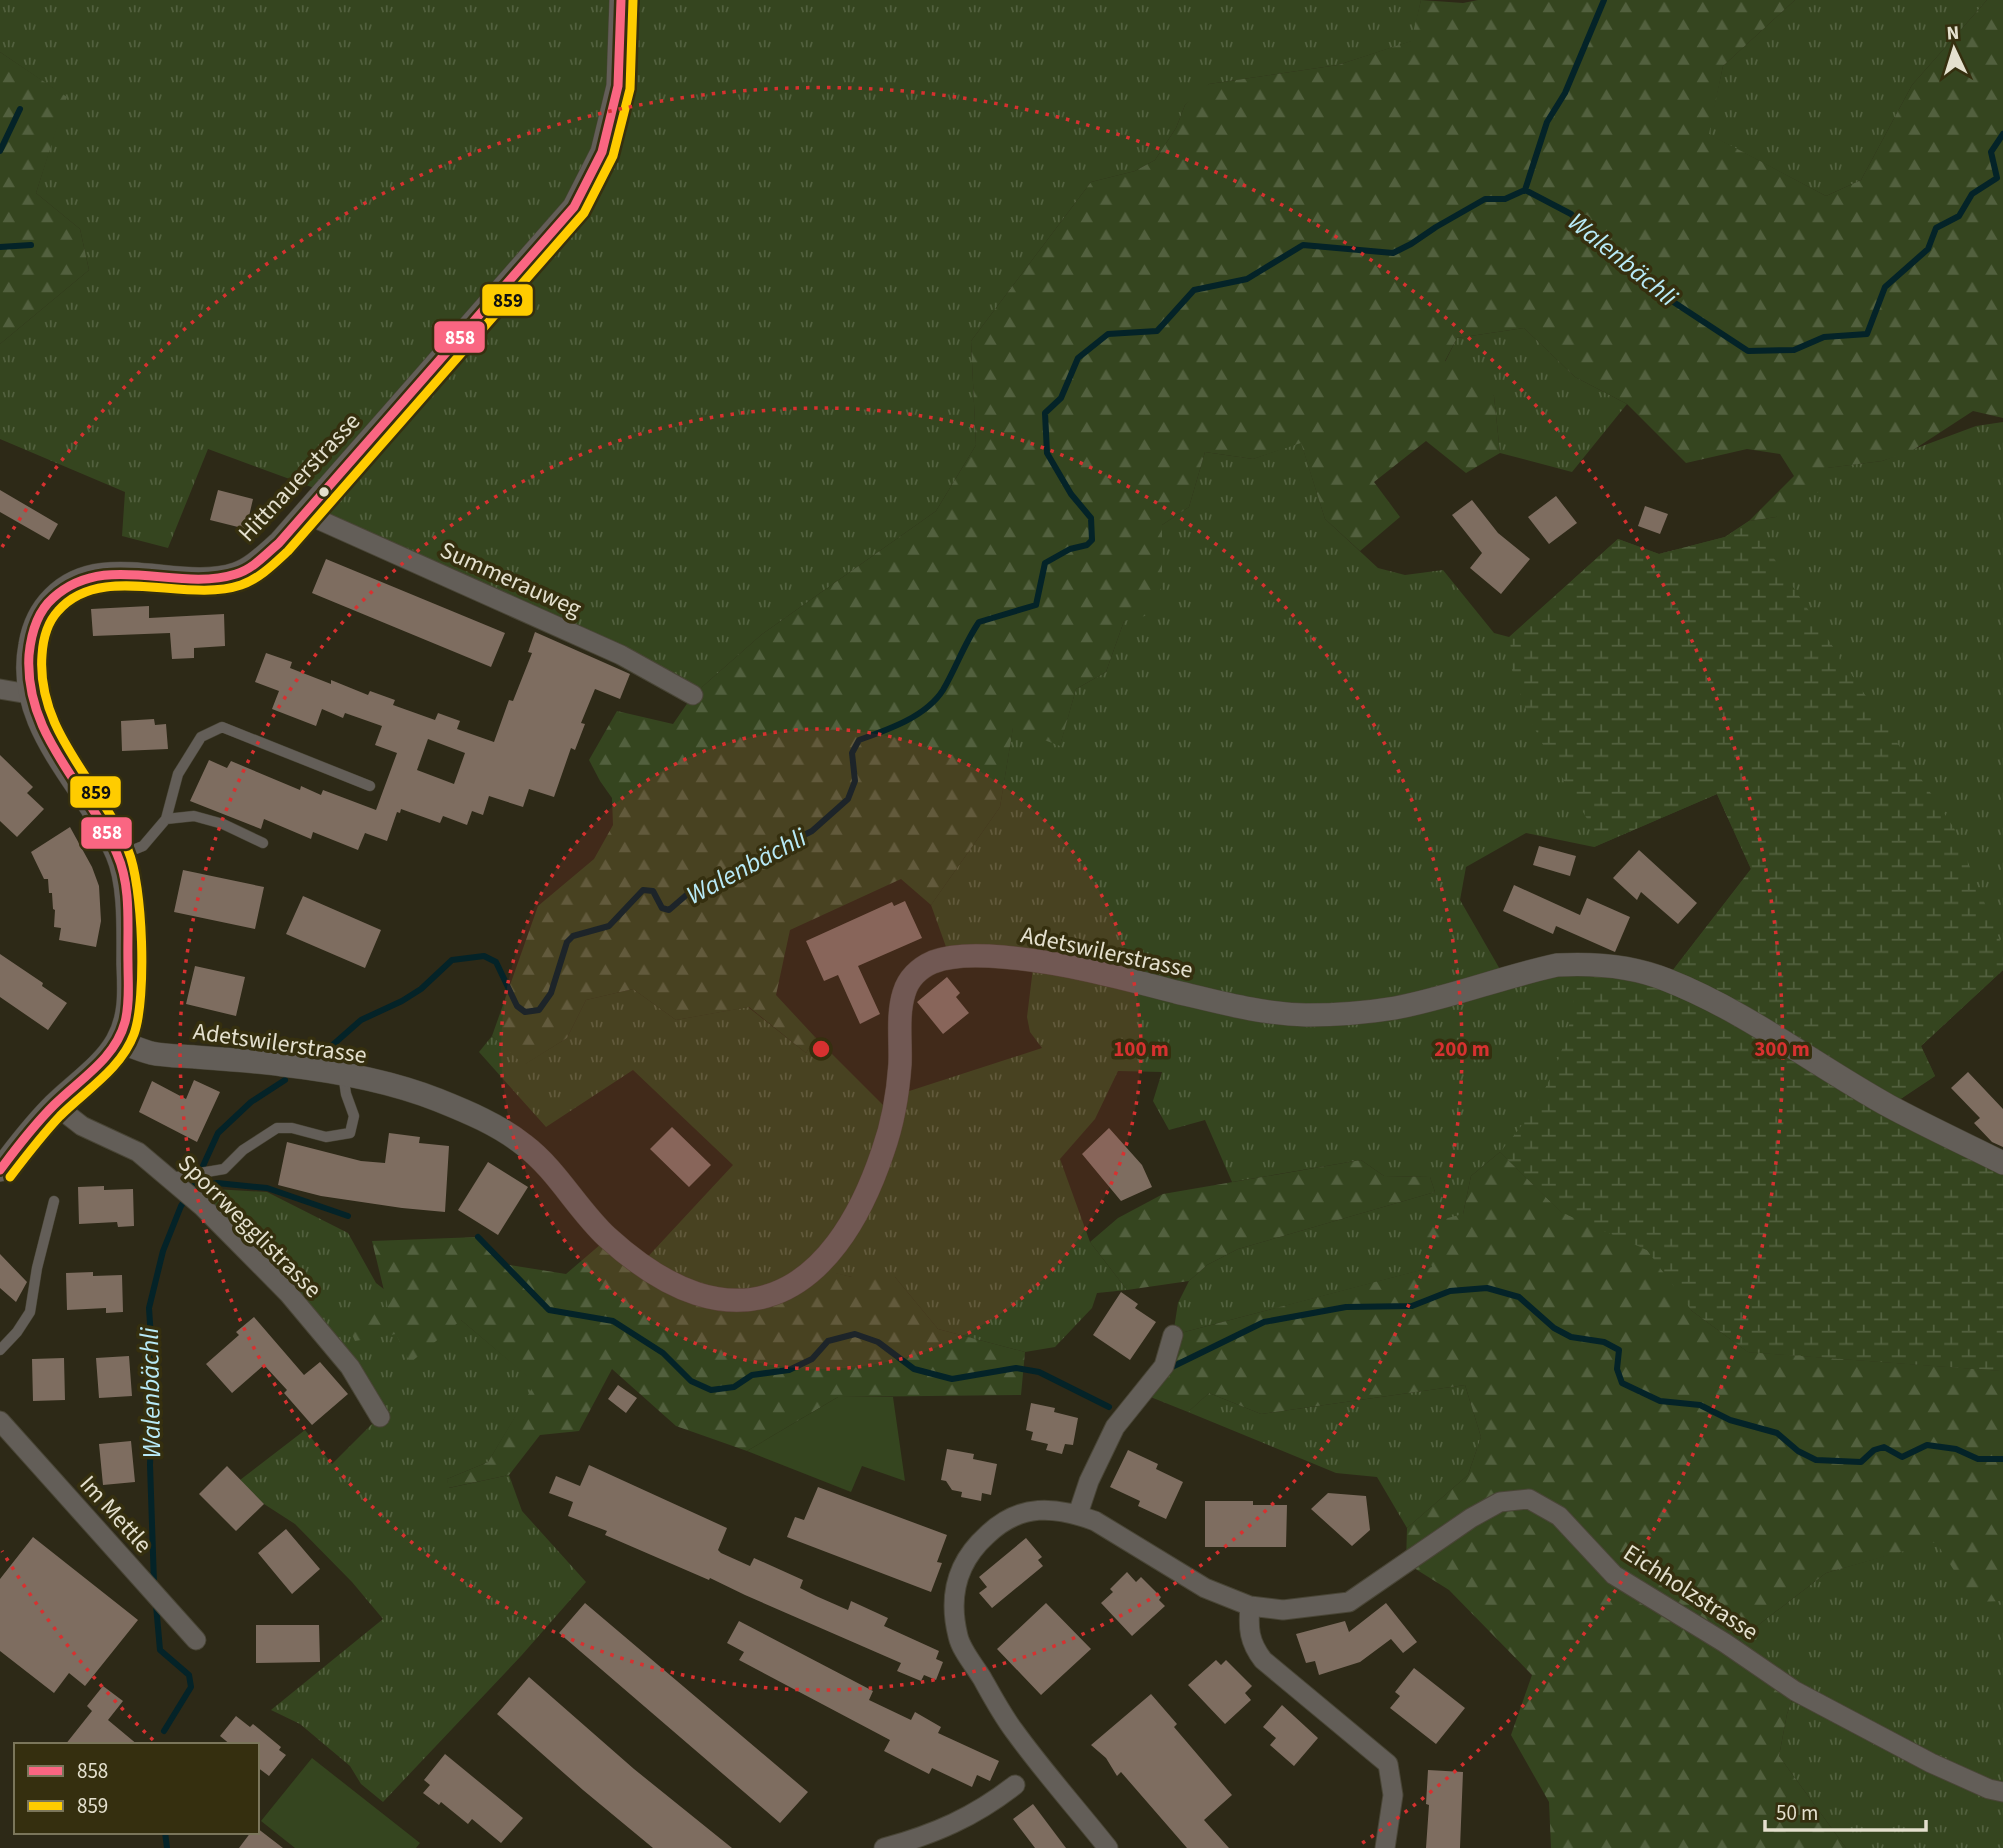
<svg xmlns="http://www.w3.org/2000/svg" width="2003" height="1848" font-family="'Source Sans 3',sans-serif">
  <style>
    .grass { fill: url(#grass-tufts); fill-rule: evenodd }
    .forest { fill: url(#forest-firs) }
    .wetland { fill: url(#wetland-marsh) }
    .green { fill: #35451f }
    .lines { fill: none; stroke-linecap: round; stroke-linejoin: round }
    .stream { stroke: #042328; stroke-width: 6 }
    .building { fill: #7e6d60; fill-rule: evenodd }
    .service-casing { stroke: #494536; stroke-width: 11 }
    .minor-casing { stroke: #494536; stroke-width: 21 }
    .tertiary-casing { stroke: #494536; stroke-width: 24 }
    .service { stroke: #635e58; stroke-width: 10 }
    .minor { stroke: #635e58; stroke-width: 19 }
    .tertiary { stroke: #635e58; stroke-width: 23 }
    .bus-1-casing { stroke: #352f0f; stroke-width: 14 }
    .bus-2-casing { stroke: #352f0f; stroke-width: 14 }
    .bus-1 { stroke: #fa6682; stroke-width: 9 }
    .bus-2 { stroke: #fc0; stroke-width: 9 }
    .ring { fill: none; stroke: #d73130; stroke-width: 3.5; stroke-dasharray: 3.5 7 }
    .bus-dot { fill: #e4e0ce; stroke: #352f0f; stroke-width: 2.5 }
    .labels { text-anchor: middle; stroke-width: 7; stroke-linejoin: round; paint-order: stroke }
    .street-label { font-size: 24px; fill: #e4e0ce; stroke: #352f0f }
    .water-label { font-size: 26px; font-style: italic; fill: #b8eaf7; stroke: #352f0f }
    .centre { fill: #d73130; stroke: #352f0f; stroke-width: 3.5 }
    .ring-label { font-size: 21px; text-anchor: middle; font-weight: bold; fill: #d73130; stroke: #352f0f; stroke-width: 7; stroke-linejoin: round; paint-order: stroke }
    .line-badge { stroke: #352f0f; stroke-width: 2.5 }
    .badge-label { font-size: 19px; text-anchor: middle; font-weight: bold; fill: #fff }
    .pale-badge-label { font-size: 19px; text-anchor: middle; font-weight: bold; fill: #111 }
  </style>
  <defs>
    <pattern id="grass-tufts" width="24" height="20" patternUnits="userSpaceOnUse" patternTransform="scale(1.75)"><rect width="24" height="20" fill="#35451f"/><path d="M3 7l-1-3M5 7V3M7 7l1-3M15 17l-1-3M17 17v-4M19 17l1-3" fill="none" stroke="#52603e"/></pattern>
    <pattern id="forest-firs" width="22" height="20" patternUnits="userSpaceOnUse" patternTransform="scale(1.75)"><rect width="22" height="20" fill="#35451f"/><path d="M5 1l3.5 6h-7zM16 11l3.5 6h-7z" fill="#52603e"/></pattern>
    <pattern id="wetland-marsh" width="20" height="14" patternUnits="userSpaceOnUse" patternTransform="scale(1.75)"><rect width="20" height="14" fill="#35451f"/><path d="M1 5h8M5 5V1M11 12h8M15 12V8" fill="none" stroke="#52603e"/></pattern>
  </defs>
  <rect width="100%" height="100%" fill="#2d2917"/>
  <path class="grass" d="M0 0H1421L1412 41 1338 65 1209 84 1185 105 1176 128 1155 160 1135 171 1091 182 971 341 976 445 936 511 761 635 693 695 306 514 325 492 208 449 168 548 122 536 125 492 0 439V344L89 270 80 229 36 193 66 97 0 52Z
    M1795 0H1987L1912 85 1861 180 1826 196 1708 134 1723 66Z
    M1524 328 1575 377 1627 404 1572 472 1500 453 1494 396 1445 362 1457 338Z
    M2003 422V970L1921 1046 1935 1076 1890 1106 2003 1371 1748 1352 1561 1212 1500 1152 1471 1176 1463 1214 1433 1267 1173 1335 1178 1303 1189 1281 1207 1265 1238 1249 1435 1192 1430 1177 1384 1176 1361 1160 1232 1182 1205 1120 1169 1130 1153 1101 1162 1072 1118 1071 1095 1119 1060 1159 1090 1242 1127 1290 1097 1293 1092 1308 1055 1347 1025 1352 938 1329 895 1277H852L816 1269 752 1300 641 1264 733 1165 633 1070 546 1127 479 1052 492 1036 525 1064 567 1038 586 1000 633 989 676 1020 748 1007 806 1053 815 1037 893 1115 897 1095 1042 1048 1030 1032 1027 1017 1034 960 950 958 931 905 1000 807 1013 727 1060 745 1076 689 1106 672 1124 621 1162 586V525L1189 507 1205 452 1253 459 1301 442 1325 519 1378 568 1405 575 1443 570 1494 633 1509 637 1618 539 1659 554 1725 537 1749 521 1776 517 1826 468 1882 461 1976 426ZM1717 794 1751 869 1666 979 1557 965 1505 978 1460 900 1466 867 1526 833 1594 847Z
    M214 1189 267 1192 348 1233 376 1283 411 1310 461 1320 536 1383 488 1462 447 1479 449 1488 509 1475 522 1511 586 1582 521 1656 383 1802 361 1784 350 1766 300 1724 271 1710 383 1619 352 1582 295 1524 264 1504 240 1480 305 1430 332 1464 379 1417 350 1367 198 1203Z
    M1465 1385 1481 1437 1468 1475 1407 1528 1377 1477 1336 1473 1188 1412 1209 1393 1261 1414Z
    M1936 1541 1974 1601H2003V1848H1846L1779 1756 1787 1714 1795 1691 1731 1646 1826 1573Z"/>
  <path class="forest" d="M1421 0 1463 3 1478 0H1795L1723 66 1709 134 1826 196 1861 180 1912 85 1987 0H2003V418L1973 411 1910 452 1882 461 1827 468 1822 490 1776 517 1749 521 1794 476 1780 454 1747 449 1686 463 1627 404 1575 377 1524 328 1457 338 1445 361 1475 374 1494 396 1500 453 1466 473 1426 441 1374 482 1400 517 1360 551 1325 519 1301 443 1253 459 1205 452 1189 507 1162 525V586L1149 615 1124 621 1106 672 1076 689 1060 746 1013 728 1000 807 931 905 901 879 790 930 776 995 815 1037 806 1053 749 1007 676 1020 633 989 586 1000 567 1038 524 1065 492 1036 538 906 594 859 613 825 612 798 600 781 589 760 617 711 673 724 693 695 761 635 936 511 976 445 971 341 1091 182 1135 171 1155 160 1176 128 1185 105 1198 91 1209 84 1338 65 1411 41Z
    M0 52 67 97 36 193 80 229 89 270 0 344Z
    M1500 1152 1561 1212 1647 1250 1692 1311 1748 1352 2003 1371V1601L1974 1602 1936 1542 1826 1573 1731 1646 1795 1691 1787 1714 1779 1756 1846 1848H1551L1549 1802 1511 1735 1532 1675 1449 1590 1406 1563 1407 1528 1468 1475 1481 1437 1465 1385 1261 1414 1209 1393 1188 1412 1143 1394 1173 1335 1432 1267 1421 1225 1463 1214 1471 1176Z
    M1361 1160 1384 1176 1430 1177 1435 1192 1238 1249 1207 1265 1189 1281 1127 1290 1090 1242 1118 1218 1163 1194Z
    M478 1237 504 1264 566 1274 608 1238 642 1264 752 1300 816 1268 852 1277H895L938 1329 1025 1352 1021 1395 838 1397 747 1451 676 1426 612 1369 579 1431 540 1435 509 1475 448 1488 447 1479 488 1462 535 1383 461 1320 410 1363 396 1334 355 1341 342 1312 388 1307 372 1241Z"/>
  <path class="wetland" d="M1749 521 1954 828 2003 948V970L1921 1046 1935 1076 1890 1106 2003 1163V1371L1748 1352 1692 1311 1647 1250 1561 1212 1500 1152C1549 1097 1575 1038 1577 964L1666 979 1751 869 1717 794 1594 847 1589 822 1545 749 1528 715 1512 670 1510 637 1618 539 1659 554 1725 537Z"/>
  <path class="green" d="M838 1397H893L905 1481 862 1466 851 1492 747 1451Z
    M312 1758 420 1843 416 1848H295L261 1821Z"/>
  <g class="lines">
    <path class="stream" d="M0 151 20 109
      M1525 190 1547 122 1565 93 1604 0
      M0 247 31 245
      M319 1057 361 1020 402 1001 421 989 452 960 484 956 496 962 517 1006 525 1012 539 1010 551 993 567 942 573 936 609 926 643 890 653 891 662 908 669 910 691 891 721 884 759 858 812 831 848 799 855 781 852 753 859 740C887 730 926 717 943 690 956 668 964 644 979 622L1036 605 1045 563 1070 549 1087 545 1092 540 1091 518 1071 494 1047 453 1045 413 1061 398 1078 358 1108 334 1157 331 1194 290 1247 279 1303 245 1393 253 1411 244 1436 227 1485 199H1505L1525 190 1571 214 1640 280 1748 351 1794 350 1824 337 1867 334 1885 287 1928 249 1936 228 1959 216 1972 194 1997 178 1991 152 2003 134
      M192 1190 217 1183 267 1188 348 1216
      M478 1237 549 1310 613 1321 663 1353 691 1381 711 1390 734 1387 752 1375 789 1370 812 1359 828 1341 855 1334 878 1342 914 1369 952 1379 1016 1368 1039 1372 1109 1407
      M1172 1367 1264 1322 1346 1307 1412 1306 1450 1291 1487 1288 1519 1297 1554 1328 1571 1337 1604 1342 1619 1350 1617 1369 1622 1383 1660 1401 1700 1405 1730 1420 1777 1433 1798 1451 1816 1460 1861 1462 1874 1450 1884 1447 1902 1457 1927 1445 1956 1449 1978 1459H2003
      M154 1583 150 1465 153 1370 149 1308 163 1251 181 1206 192 1190 218 1133 251 1102 285 1080
      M156 1605 160 1650 189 1675 191 1687 164 1731
      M165 1832 167 1848"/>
  </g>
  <path class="building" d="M0 490 58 524 49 540 0 512Z
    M218 490 253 499 246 529 210 520Z
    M1556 496 1577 523 1549 544 1528 517Z
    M1472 500 1498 533 1530 559 1501 594 1470 568 1482 553 1452 515Z
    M1645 506 1668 514 1660 534 1638 526Z
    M326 559 505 633 491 667 312 593Z
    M149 606V618L224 614 225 646 194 648V658L172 659 170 633 93 636 91 609Z
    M535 632 630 674 620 699 595 689 581 723 585 724 575 750 571 748 554 797 529 789 523 807 489 796 483 815 472 811 467 825 443 816 440 823 401 809 400 813 397 812 387 841 365 833 358 850 313 832 311 839 264 819 261 829 190 801 209 760 227 768 231 761 300 790 301 786 321 795 323 790 376 810 397 753 375 745 382 726 345 713 343 718 322 709 316 726 272 709 279 691 255 682 266 653 292 662 290 668 331 684V680L368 695 370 691 395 700 393 705 435 720 438 713 460 721 457 729 494 742 509 700 513 701 532 653 528 652ZM428 739 465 753 454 784 417 770Z
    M154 719 155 725 166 724 168 749 122 751 121 721Z
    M0 755 33 787 27 793 44 809 17 837 0 821Z
    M70 827 92 867 99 886 101 921 96 947 59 940 61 928 54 927 55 910 53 909 52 893H49L48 879H44L31 852Z
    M1539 846 1576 856 1570 876 1533 865Z
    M1639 850 1697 903 1678 924 1641 892 1637 900 1613 878Z
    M183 870 264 887 255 929 174 912Z
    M1514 885 1580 915 1587 898 1630 917 1615 952 1556 926 1553 934 1503 911Z
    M303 896 381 930 365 968 286 934Z
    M905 901 922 938 858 966 880 1014 860 1024 838 975 824 981 806 941 892 902 894 906Z
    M0 954 43 983 42 986 67 1003 48 1030 0 997Z
    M195 966 245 977 236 1016 186 1004Z
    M947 977 960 993 956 997 969 1013 943 1034 917 1002Z
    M1968 1072 2003 1109V1147L1992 1142 1974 1123 1980 1118 1951 1088Z
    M194 1080 220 1092 197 1142 139 1112 152 1081 186 1099Z
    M672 1127 711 1165 689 1187 650 1149Z
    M1109 1128 1142 1165 1152 1187 1121 1201 1082 1154Z
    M389 1133 420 1137 419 1143 449 1146 445 1212 402 1208 321 1196 278 1185 287 1142 361 1161 385 1163Z
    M488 1162 528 1187 498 1235 458 1210Z
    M104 1186V1190L133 1189 134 1226 118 1227 117 1222 79 1224 78 1187Z
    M0 1254 27 1282 16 1302 0 1288Z
    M93 1272V1276L122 1275 123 1312 106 1313V1308L67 1310 66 1273Z
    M1121 1292 1138 1304 1135 1308 1156 1322 1130 1360 1093 1335Z
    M254 1317 304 1375 320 1362 348 1394 312 1425 284 1393 287 1390 264 1365 232 1393 206 1364 239 1335 236 1332Z
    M129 1356 132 1396 99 1398 96 1358Z
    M64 1358 65 1400 33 1401 32 1359Z
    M618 1385 637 1398 626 1413 608 1399Z
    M1031 1403 1055 1408 1054 1412 1078 1418 1073 1445 1065 1444 1062 1454 1046 1450 1048 1444 1031 1440 1033 1432 1026 1430Z
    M131 1441 135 1482 103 1485 99 1444Z
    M947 1449 974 1454 973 1459 997 1464 991 1495 982 1493 981 1501 961 1497 962 1492 952 1490 946 1481 941 1480Z
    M1128 1450 1158 1464 1156 1469 1183 1482 1166 1519 1138 1506 1140 1501 1110 1487Z
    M589 1465 727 1528 718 1550 721 1553 750 1566 754 1558 803 1580 800 1588 816 1596 848 1610 851 1601 888 1618 884 1626 939 1651 936 1659 943 1662 936 1680 924 1675 921 1681 897 1671 901 1663 745 1595 710 1578 709 1580 605 1535 607 1531 568 1516 573 1502 549 1493 556 1476 580 1486Z
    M227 1466 264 1504 236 1531 199 1494Z
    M818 1487 947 1535 937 1562 942 1563 931 1592 787 1537 795 1517 804 1520Z
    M1328 1493 1366 1496 1370 1530 1352 1546 1311 1509Z
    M1205 1501H1253V1505H1287L1286 1547H1205Z
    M286 1529 320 1569 292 1594 258 1553Z
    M33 1537 138 1620 85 1686 69 1673 54 1693 0 1651V1579Z
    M1026 1538 1042 1557 1038 1560 1043 1566 992 1608 979 1593 987 1587 979 1577Z
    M1127 1572 1136 1582 1141 1577 1161 1597 1159 1600 1165 1606 1132 1636 1101 1603 1113 1592 1110 1589Z
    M585 1603 808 1792 780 1823 559 1633Z
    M1046 1603 1091 1649 1041 1695 997 1649Z
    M1386 1603 1417 1642 1403 1653 1391 1639 1360 1662 1319 1675 1315 1661 1306 1663 1296 1634 1345 1621 1349 1632Z
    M739 1621 873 1691 869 1700 911 1720 915 1712 941 1727 938 1733 999 1761 990 1781 977 1775 972 1787 932 1768 929 1774 884 1751 890 1740 739 1660 744 1652 727 1643Z
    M256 1625H319L320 1662 256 1663Z
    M1216 1660 1221 1665 1226 1660 1252 1686 1245 1693 1251 1700 1225 1724 1188 1685Z
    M1414 1668 1465 1708 1436 1744 1390 1708 1400 1696 1395 1692Z
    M529 1677 634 1769 732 1848H653L583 1790 497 1714Z
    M103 1686 123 1701 108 1720 138 1745H65L92 1711 87 1706Z
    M1151 1694 1177 1724 1174 1727 1232 1795 1204 1820 1229 1848H1187L1121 1772 1117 1776 1106 1758 1091 1745Z
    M1282 1705 1318 1738 1294 1766 1270 1745 1276 1738 1263 1727Z
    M236 1716 250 1727 253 1724 281 1747 279 1750 286 1755 269 1776 257 1767V1745H231L220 1736Z
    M445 1754 523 1818 501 1843 472 1819 468 1824 441 1802 439 1805 423 1793 430 1785 424 1780Z
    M1428 1770 1463 1772 1460 1848H1426L1429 1805 1426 1804Z
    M1033 1804 1066 1848H1035L1013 1819Z
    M257 1828 283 1848H239L251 1832H257Z"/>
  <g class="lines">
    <defs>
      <path id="service" d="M166 819 194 816 223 824 263 843
        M118 856 143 846 166 819 178 774 201 737 222 727 370 786
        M171 1178 224 1169 243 1150 277 1128H292L326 1137 350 1133 354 1116 346 1094 343 1074
        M0 1350 17 1332 30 1312 37 1268 54 1201"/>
      <path id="minor" d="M306 514 621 655 693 695
        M0 689 29 694
        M55 1105 82 1126 138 1152 203 1207 288 1293 350 1367 380 1417
        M0 1421 196 1640
        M1078 1514 1089 1481 1115 1427 1164 1366 1173 1335
        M1250 1606 1283 1610 1349 1602 1471 1518 1500 1502 1529 1499 1559 1516 1614 1575 1725 1643 1795 1691 1931 1763 1989 1789 2003 1792
        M884 1848C935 1834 974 1817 1015 1785
        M1108 1848C1077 1809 1044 1772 1015 1732 1002 1715 992 1696 982 1678 974 1665 961 1650 958 1636 948 1596 957 1562 987 1535 1020 1503 1055 1506 1095 1521L1205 1588 1250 1606C1248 1628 1249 1642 1263 1660L1388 1764 1393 1795 1385 1848"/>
      <path id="tertiary" d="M118 1041C129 1045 140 1050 151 1053 165 1056 181 1056 195 1057 224 1059 254 1061 283 1065 335 1071 390 1081 438 1100 468 1112 499 1125 524 1145 557 1170 577 1209 607 1237 734 1353 833 1301 883 1151 893 1123 898 1093 900 1064 901 1042 897 1015 904 993 908 979 919 968 933 962 953 954 981 955 1003 957 1062 962 1119 977 1176 992 1219 1002 1261 1014 1306 1015 1336 1015 1365 1013 1395 1008 1449 998 1502 977 1557 965 1593 963 1633 966 1667 980 1746 1011 1815 1065 1889 1106 1926 1126 1965 1144 2003 1163
        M0 1170C17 1147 34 1125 54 1105 74 1085 103 1066 117 1041 131 1017 129 990 128 964 128 931 130 884 117 854 87 784 14 727 30 645 33 627 40 611 53 598 101 548 179 593 236 574 253 568 266 554 279 543L574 207 602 152 618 86 621 0"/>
    </defs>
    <use href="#service" class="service-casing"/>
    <use href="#minor" class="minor-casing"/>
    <use href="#tertiary" class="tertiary-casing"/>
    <use href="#service" class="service"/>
    <use href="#minor" class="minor"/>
    <use href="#tertiary" class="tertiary"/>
    <defs>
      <path id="bus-1" d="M0 1170C17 1147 34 1125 54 1105 80 1079 115 1059 125 1022 130 1003 128 983 128 964 127 928 132 888 117 854 88 785 24 736 29 655 31 634 37 612 53 598 106 550 176 593 236 574 253 569 266 554 279 543L574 207 602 152 618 86 621 0"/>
      <path id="bus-2" d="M10 1177C26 1156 42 1135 60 1116 86 1090 121 1069 134 1034 147 998 143 885 128 850 101 783 36 732 42 655 43 639 47 623 58 611 101 561 185 604 241 585 259 579 274 564 288 551L584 213 613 156 630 89 633 0"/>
    </defs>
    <use href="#bus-1" class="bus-1-casing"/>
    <use href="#bus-2" class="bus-2-casing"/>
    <use href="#bus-1" class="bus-1"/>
    <use href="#bus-2" class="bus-2"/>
  </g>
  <circle cx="821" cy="1049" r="320" fill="#d73130" fill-opacity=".12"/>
  <g class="ring">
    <circle cx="821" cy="1049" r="320"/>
    <circle cx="821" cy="1049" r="641"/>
    <path d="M153 1740A961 961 0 0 1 2 1551M2 547A961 961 0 1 1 1358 1846"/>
  </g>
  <circle class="bus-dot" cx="324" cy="492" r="6"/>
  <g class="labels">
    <g class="street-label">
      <text transform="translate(299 477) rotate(-47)" y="8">Hittnauerstrasse</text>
      <text transform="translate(511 579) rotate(24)" y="8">Summerauweg</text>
      <text transform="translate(1107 952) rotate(12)" y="8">Adetswilerstrasse</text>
      <text transform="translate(280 1043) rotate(8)" y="8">Adetswilerstrasse</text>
      <text transform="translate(250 1226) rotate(45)" y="8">Sporrwegglistrasse</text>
      <text transform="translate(116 1514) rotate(48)" y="8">Im Mettle</text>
      <text transform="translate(1691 1592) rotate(33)" y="8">Eichholzstrasse</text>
    </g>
    <g class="water-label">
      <text transform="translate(1623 259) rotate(39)" y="9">Walenbächli</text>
      <text transform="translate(746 866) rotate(-28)" y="9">Walenbächli</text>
      <text transform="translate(150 1393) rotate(-91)" y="9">Walenbächli</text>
    </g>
  </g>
  <circle cx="821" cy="1049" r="10" class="centre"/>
  <g class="ring-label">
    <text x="1141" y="1056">100 m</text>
    <text x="1462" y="1056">200 m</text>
    <text x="1782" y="1056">300 m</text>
  </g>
  <g class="line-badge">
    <rect x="481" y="283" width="53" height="34" rx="7" fill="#fc0"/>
    <rect x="433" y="320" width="53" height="34" rx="7" fill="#fa6682"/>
    <rect x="69" y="775" width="53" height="34" rx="7" fill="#fc0"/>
    <rect x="80" y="816" width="53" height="34" rx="7" fill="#fa6682"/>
  </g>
  <g class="badge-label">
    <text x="460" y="344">858</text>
    <text x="107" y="839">858</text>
  </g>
  <g class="pale-badge-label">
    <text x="508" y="307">859</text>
    <text x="96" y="799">859</text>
  </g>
  <rect x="14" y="1743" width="245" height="91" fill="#352f0f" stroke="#7b765b" stroke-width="2"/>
  <rect x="28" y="1766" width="35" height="10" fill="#fa6682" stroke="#7b765b" stroke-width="2"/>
  <text x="77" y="1778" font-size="21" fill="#e4e0ce">858</text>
  <rect x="28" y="1801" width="35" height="10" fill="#ffcc00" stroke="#7b765b" stroke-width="2"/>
  <text x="77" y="1813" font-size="21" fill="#e4e0ce">859</text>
  <g transform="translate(1954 49) rotate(356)" stroke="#352f0f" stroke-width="5" paint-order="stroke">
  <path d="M0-5L12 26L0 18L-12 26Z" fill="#e4e0ce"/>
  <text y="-10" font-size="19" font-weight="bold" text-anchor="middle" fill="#e4e0ce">N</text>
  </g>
  <path d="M1765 1820v10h161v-10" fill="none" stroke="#e4e0ce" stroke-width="3.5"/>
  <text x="1776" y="1820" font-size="21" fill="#e4e0ce" stroke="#352f0f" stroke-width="5" paint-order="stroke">50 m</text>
</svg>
